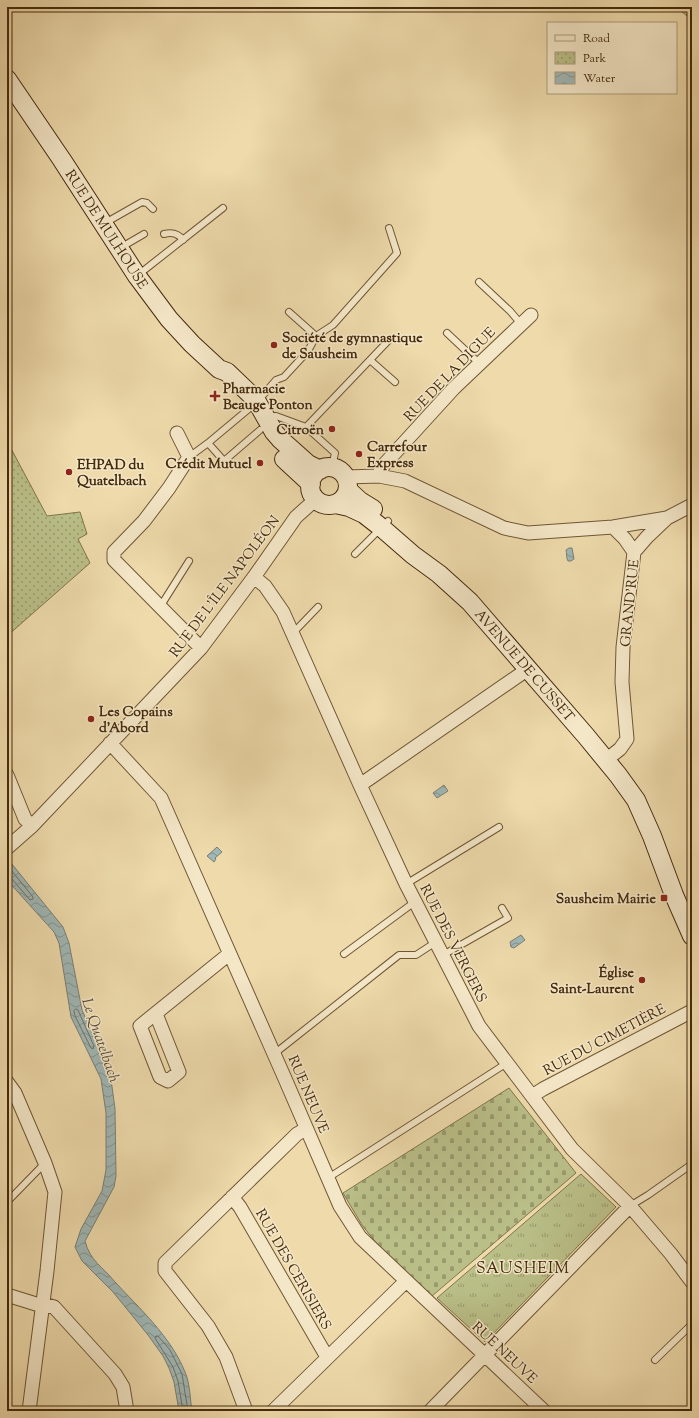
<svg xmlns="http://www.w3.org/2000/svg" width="699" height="1418" font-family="'Sorts Mill Goudy',serif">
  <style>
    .grass { fill: url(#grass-tufts); stroke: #80754a }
    .cemetery { fill: url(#cemetery-stones); stroke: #80754a }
    .park { fill: url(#park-dots); stroke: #80754a }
    .water { fill: url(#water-waves); stroke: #7b7f72 }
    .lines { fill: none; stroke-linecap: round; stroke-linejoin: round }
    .shore { stroke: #727162; stroke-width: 1 }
    .service-casing { stroke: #6f5734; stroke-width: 8 }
    .minor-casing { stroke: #6f5734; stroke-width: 15 }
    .secondary-casing { stroke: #452b0d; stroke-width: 20 }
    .service { stroke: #f4e7c8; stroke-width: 6 }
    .minor { stroke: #f4e7c8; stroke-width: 13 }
    .secondary { stroke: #f4e7c8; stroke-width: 18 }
    .poi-dot { fill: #8f2418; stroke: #f4e7c8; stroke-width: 1.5 }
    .labels { text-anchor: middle; stroke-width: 3; stroke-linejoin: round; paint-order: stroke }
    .street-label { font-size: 14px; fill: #452b0d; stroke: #f4e7c8 }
    .poi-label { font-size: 14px; font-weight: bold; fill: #452b0d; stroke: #f4e7c8; text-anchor: start }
    .water-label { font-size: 15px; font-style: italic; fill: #5c4e37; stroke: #f4e7c8 }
    .quarter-label { font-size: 16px; letter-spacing: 1px; fill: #452b0d; stroke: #f4e7c8 }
  </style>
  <defs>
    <pattern id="grass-tufts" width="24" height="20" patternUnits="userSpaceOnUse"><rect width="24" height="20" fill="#babf88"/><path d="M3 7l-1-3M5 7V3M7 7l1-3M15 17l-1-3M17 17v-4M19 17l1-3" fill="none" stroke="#999b6e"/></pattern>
    <pattern id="cemetery-stones" width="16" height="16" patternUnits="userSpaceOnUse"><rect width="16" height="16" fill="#babf88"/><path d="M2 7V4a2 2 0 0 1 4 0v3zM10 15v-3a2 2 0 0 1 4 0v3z" fill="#999b6e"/></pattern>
    <pattern id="park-dots" width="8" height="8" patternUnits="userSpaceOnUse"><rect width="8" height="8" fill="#babf88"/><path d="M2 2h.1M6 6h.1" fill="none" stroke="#999b6e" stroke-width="1.8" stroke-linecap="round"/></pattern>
    <pattern id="water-waves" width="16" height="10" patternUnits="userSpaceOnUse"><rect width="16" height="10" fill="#9fb7b6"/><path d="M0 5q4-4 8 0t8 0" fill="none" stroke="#839592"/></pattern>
  </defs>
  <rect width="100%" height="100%" fill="#eedaab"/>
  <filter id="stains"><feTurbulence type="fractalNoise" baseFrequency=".005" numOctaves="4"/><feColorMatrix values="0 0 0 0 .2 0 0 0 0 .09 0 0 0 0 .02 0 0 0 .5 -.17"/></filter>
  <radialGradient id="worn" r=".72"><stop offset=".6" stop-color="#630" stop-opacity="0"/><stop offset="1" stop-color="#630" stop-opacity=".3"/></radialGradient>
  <path class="grass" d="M676 7H692V20Z
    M581 1174 616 1207 485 1342 437 1298Z"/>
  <path class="cemetery" d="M509 1088 576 1173 432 1296 377 1244 362 1225 343 1193Z"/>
  <path class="park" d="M7 441 47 516 80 512 87 534 78 539 90 563 7 636Z"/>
  <path class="water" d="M569 548H572L574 559 571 561H568C566 558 567 553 566 550Z
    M444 785 448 791 437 798 433 793Z
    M217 847 222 852 215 858 216 859 214 862 207 856Z
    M7 858 63 927 69 943 82 1010 110 1072 115 1109 116 1176 114 1187 85 1241C90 1261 103 1267 115 1282 140 1309 171 1337 185 1372 190 1383 190 1399 192 1411H179L174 1382 169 1368 163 1356 148 1335 113 1292 82 1261 75 1247 81 1229 102 1191 106 1170V1113L101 1079 71 1017 59 943 54 932 7 880Z
    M521 935 525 940 514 948 511 947 510 942Z"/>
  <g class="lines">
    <path class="shore" d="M7 865 33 897V899L30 900 12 879 7 878
      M76 1009 78 1010 94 1046 93 1049 91 1048 75 1016 74 1011Z
      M183 1411 178 1381 173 1367 155 1338 156 1336H158L170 1350 182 1374 188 1411"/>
    <defs>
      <path id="service" d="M105 223 142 202 147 203 153 209
        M164 234C172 232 178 233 183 240
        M120 248 144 234
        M138 275 223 208
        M479 282 510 311 521 324
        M289 312 316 336
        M447 333 480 364
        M370 360 395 382
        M268 417 276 416 306 427
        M260 430 224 461 208 443 257 402 276 380 284 377 308 351 316 336 333 325 397 253 389 228
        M189 457 208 443
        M332 467 335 453 306 427 388 341
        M355 554 388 521
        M160 607 189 561
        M293 633 318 607
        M406 884 499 827
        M344 954 416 901
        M443 955 508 918 502 908
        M274 1054 399 955H416L436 942
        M328 1178 507 1063
        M7 1202 45 1163
        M630 1206 648 1195 692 1164
        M655 1360 692 1324"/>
      <path id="minor" d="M177 433 189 457 169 488 144 521 114 552V560L201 648
        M379 476 381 468 454 388 531 315
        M346 477 379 476 405 481 504 528 528 533 613 527 667 518
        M634 552 647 537 667 518 692 505
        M254 577 265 586 283 612 360 785 406 884 479 1026 572 1149 630 1206 671 1254 692 1282
        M110 743 161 798 286 1081 340 1206 360 1237 544 1411
        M606 760 620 749 627 739 622 682 623 647 634 552 625 539 613 527
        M7 775 25 819 32 826
        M360 785 528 669
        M7 848 32 826 201 648 254 577 296 517 316 499
        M156 1014 179 1072 168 1081 160 1077 140 1026 229 954
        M7 1082 15 1093 45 1163 55 1192 47 1271 29 1411
        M532 1096 543 1089 692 1011
        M232 1197 240 1207 327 1357
        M7 1295 36 1304 47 1305 54 1307 115 1374 123 1387 127 1411
        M246 1411 226 1357 208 1326 165 1271V1263L297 1134 306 1129
        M273 1411 406 1281
        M430 1411 630 1206"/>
      <path id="secondary" d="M7 79 62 160 137 276 169 319 192 344 219 369 227 372 250 394 257 402 274 432 280 439 308 464 320 470
        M284 459 311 484
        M310 486a19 19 0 1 1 38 0a19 19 0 1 1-38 0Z
        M348 490 360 501 373 509
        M335 504 349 507 364 514 382 528 413 555 439 574 470 602 586 736 618 775 636 800 652 836 674 895 692 936"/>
    </defs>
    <use href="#service" class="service-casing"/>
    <use href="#minor" class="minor-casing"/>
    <use href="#secondary" class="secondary-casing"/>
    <use href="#service" class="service"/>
    <use href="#minor" class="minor"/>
    <use href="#secondary" class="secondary"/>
  </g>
  <g class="poi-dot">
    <circle cx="274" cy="345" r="4"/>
    <path d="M213 390h4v4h4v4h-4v4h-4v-4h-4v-4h4z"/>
    <circle cx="332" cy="429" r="4"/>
    <circle cx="359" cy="454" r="4"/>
    <circle cx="260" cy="463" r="4"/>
    <circle cx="69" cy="472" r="4"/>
    <circle cx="91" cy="719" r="4"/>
    <rect x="660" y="894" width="8" height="8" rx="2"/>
    <circle cx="642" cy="980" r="4"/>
  </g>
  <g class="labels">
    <g class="street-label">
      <text transform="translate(107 229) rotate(57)" y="5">RUE DE MULHOUSE</text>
      <text transform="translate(449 374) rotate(-46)" y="5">RUE DE LA DIGUE</text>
      <text transform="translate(224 586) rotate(-53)" y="5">RUE DE L'ÎLE NAPOLÉON</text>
      <text transform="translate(629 603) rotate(-84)" y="5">GRAND'RUE</text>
      <text transform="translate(525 665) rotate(49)" y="5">AVENUE DE CUSSET</text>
      <text transform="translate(454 943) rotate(63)" y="5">RUE DES VERGERS</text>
      <text transform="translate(604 1039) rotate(-28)" y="5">RUE DU CIMETIÈRE</text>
      <text transform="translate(309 1094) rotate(67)" y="5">RUE NEUVE</text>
      <text transform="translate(294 1269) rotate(60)" y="5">RUE DES CERISIERS</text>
      <text transform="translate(505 1352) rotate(43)" y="5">RUE NEUVE</text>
    </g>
    <g class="poi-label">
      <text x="282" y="342">Société de gymnastique<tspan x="282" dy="16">de Sausheim</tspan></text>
      <text x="223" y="393">Pharmacie<tspan x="223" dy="16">Beauge Ponton</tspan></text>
      <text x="324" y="434" text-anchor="end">Citroën</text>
      <text x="367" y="451">Carrefour<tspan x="367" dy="16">Express</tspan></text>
      <text x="252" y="468" text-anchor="end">Crédit Mutuel</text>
      <text x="77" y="469">EHPAD du<tspan x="77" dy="16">Quatelbach</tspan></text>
      <text x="99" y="716">Les Copains<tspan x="99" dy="16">d'Abord</tspan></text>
      <text x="656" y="903" text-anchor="end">Sausheim Mairie</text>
      <text x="634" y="977" text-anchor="end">Église<tspan x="634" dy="16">Saint-Laurent</tspan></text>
    </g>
    <g class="water-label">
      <text transform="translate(101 1040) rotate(71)" y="5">Le Quatelbach</text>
    </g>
    <g class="quarter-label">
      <text x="523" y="1273">SAUSHEIM</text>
    </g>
  </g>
  <rect width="699" height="1418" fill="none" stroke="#eedaab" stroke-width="24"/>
  <rect x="8" y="8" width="683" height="1402" fill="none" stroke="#452b0d" stroke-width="2"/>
  <rect x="12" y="12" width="675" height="1394" fill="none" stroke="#452b0d"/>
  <rect x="547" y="22" width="130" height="72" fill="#f4e7c8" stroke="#ae9c7d"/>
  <rect x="555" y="35" width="20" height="6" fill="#f4e7c8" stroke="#ae9c7d"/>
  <text x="583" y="42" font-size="12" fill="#452b0d">Road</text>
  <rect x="555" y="52" width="20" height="12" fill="url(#park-dots)" stroke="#ae9c7d"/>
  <text x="583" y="62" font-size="12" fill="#452b0d">Park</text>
  <rect x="555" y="72" width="20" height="12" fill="url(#water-waves)" stroke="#ae9c7d"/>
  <text x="583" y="82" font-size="12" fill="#452b0d">Water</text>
  <rect width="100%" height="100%" filter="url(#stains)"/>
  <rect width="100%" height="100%" fill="url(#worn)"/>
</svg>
